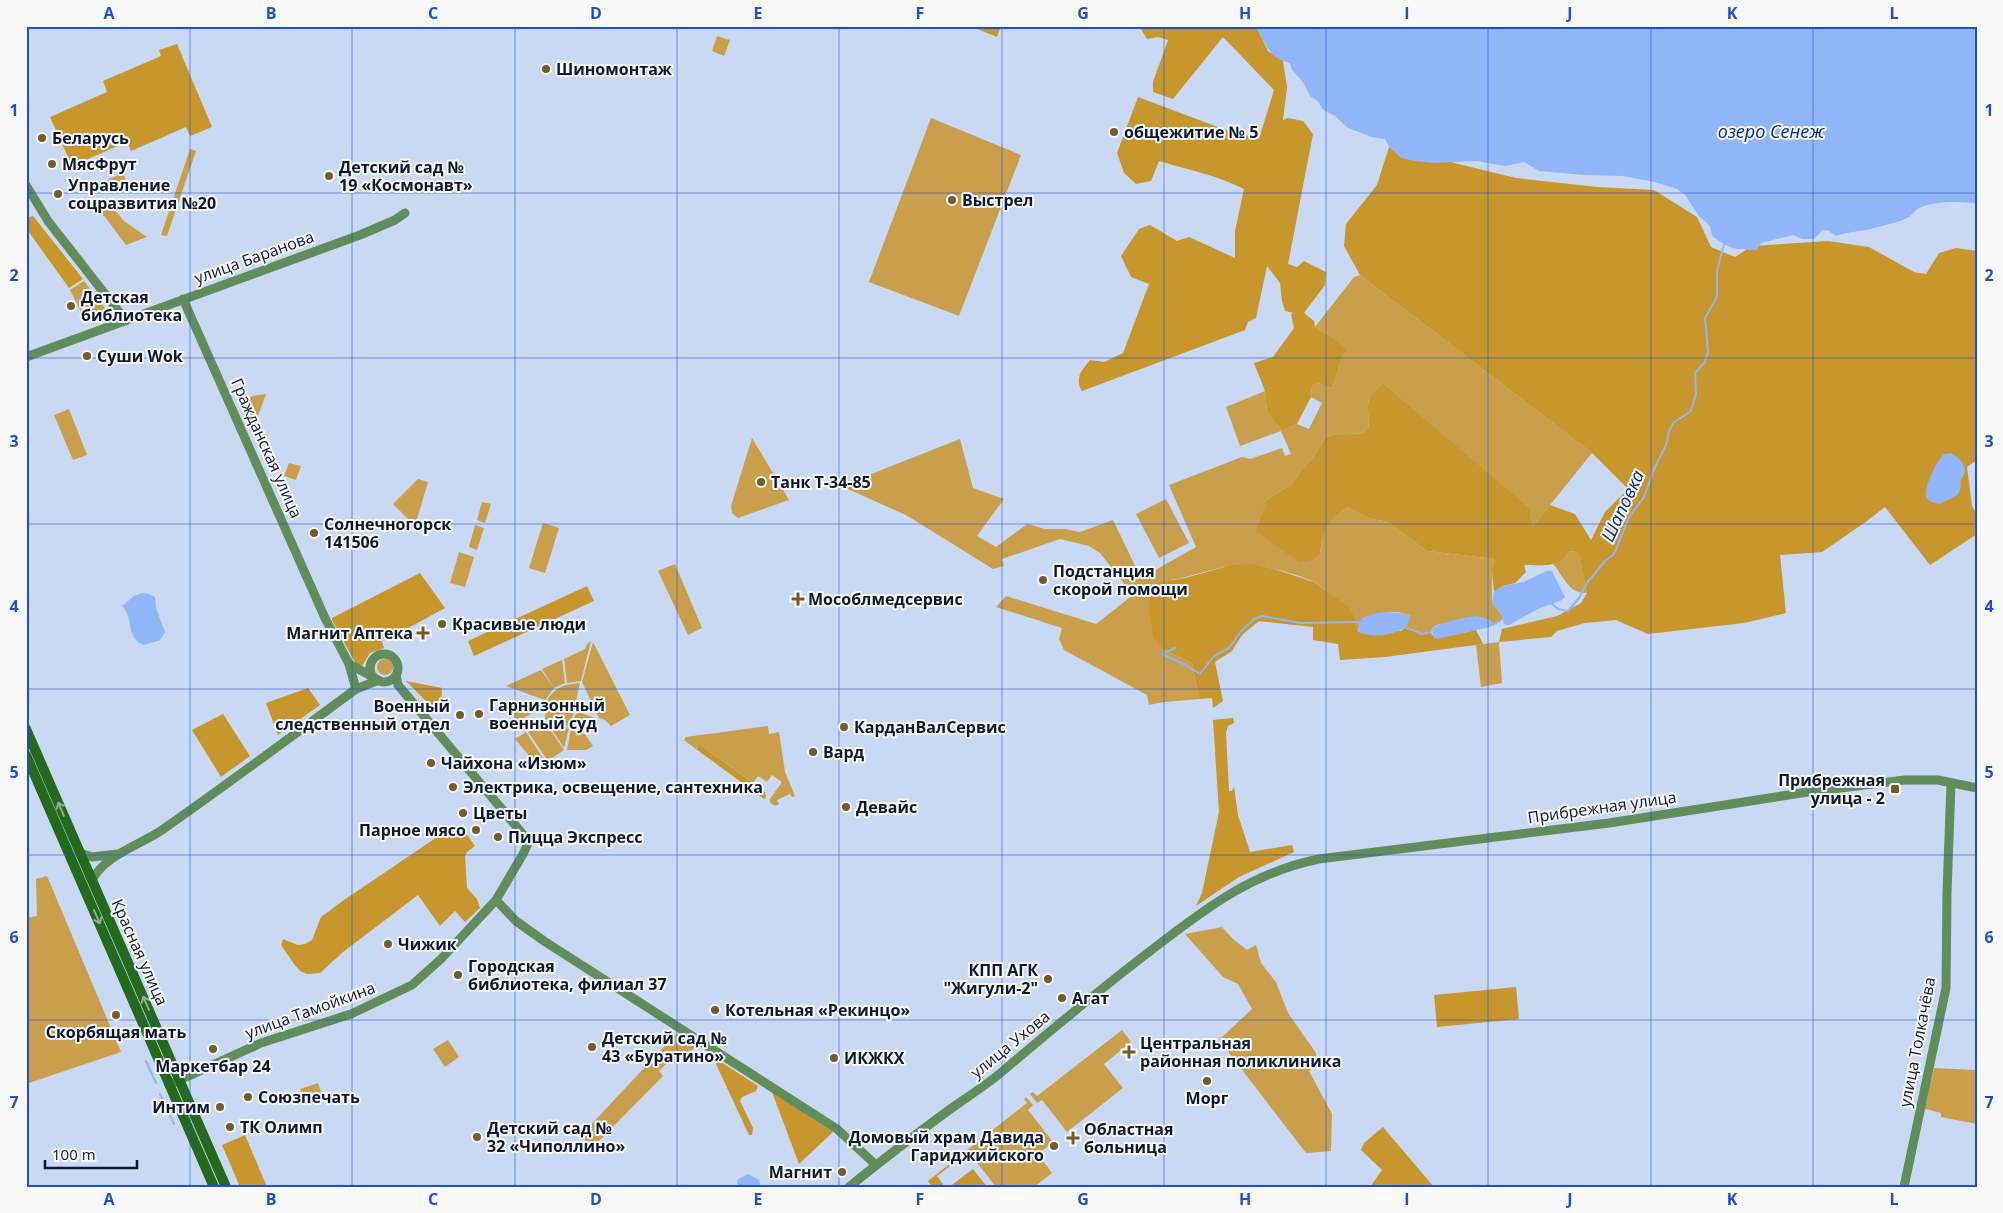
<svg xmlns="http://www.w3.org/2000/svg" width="2003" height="1213" font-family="'Open Sans',sans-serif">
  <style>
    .green { fill: #ca9f4c }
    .forest { fill: #c7962c }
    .water { fill: #90b5f8 }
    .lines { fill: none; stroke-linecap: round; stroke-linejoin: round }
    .stream { stroke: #90b5f8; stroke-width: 2 }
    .secondary { stroke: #608d5b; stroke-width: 9 }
    .highway { stroke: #246a1e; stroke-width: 10 }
    .oneway { stroke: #8eb18b }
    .grid { fill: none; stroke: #1d4ed8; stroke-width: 1; stroke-opacity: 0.55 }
    .poi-dot { fill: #745b2c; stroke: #f8f8f8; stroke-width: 2 }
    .labels { text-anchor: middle; stroke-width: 4; stroke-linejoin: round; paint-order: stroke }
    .poi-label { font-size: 16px; font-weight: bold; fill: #0b1830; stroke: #f8f8f8; text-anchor: start }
    .street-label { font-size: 16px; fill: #0b1830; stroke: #f8f8f8 }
    .water-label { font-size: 18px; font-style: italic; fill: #002c89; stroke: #f8f8f8 }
    .neatline { fill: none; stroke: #1d4ed8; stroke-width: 2 }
    .grid-label { font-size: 16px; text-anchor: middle; font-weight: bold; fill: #1d4ed8 }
  </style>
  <rect width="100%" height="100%" fill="#c9d8f3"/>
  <path class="green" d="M717 36 730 40 724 56 712 51Z
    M931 118 1021 155 959 316 869 282Z
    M190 149 196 151 167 236 161 235Z
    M123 173 128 186 111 194 105 181Z
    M107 205 113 208 124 221 147 237 126 245 99 209Z
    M1360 275 1592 453 1533 526 1530 518 1529 509 1383 383C1364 397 1368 405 1369 427L1364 433 1333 435 1325 438 1313 458 1301 471 1292 484 1267 500 1320 554C1323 531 1328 521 1347 507L1368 518 1388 522 1427 551 1495 559C1491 574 1492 588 1492 603L1504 618 1494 625C1484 610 1452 622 1437 625L1432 628 1431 632 1422 634 1406 627 1410 616C1393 607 1376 615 1360 622L1358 632 1356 622C1343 609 1330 591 1314 582 1295 572 1251 562 1231 566 1210 569 1191 577 1171 580L1163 649 1192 663 1199 699 1164 702 1149 705 1147 695 1064 650 1059 639 1062 628 996 607 1006 596 1096 624 1133 595 1100 553 1089 546 1060 539 1002 559 1004 566 993 569 906 515 841 486 960 439 973 488 1004 499 977 536 996 547 1027 524 1045 529H1065L1080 532 1113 520 1141 578 1196 547 1169 485 1242 457 1250 459 1282 448 1285 456 1291 454 1281 431 1240 446 1226 407 1265 391 1267 412 1282 431 1297 424 1309 429 1322 403 1311 397 1312 386 1319 383 1332 389 1343 354 1329 335 1315 327 1354 277Z
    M84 281 109 313 85 320 70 290Z
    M266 394 257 419 252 417 242 406 252 396Z
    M69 409 87 455 73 460 54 415Z
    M752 438 789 500 738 518 732 513 731 506Z
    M289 463 301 466 296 480 284 476Z
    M418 479 428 482 415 526 393 504Z
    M1166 499 1189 543 1159 558 1136 514Z
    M482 502 491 504 485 523 477 520Z
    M543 523 559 528 545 573 529 568Z
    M475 525 484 528 477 550 469 547Z
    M1569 551 1576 552 1582 557 1580 560 1587 593C1568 594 1564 576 1553 564 1560 562 1566 559 1569 551Z
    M459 552 474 557 465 587 450 583Z
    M675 564 702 628 688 635 658 571Z
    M591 641 581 681 567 683 564 659 585 649 587 644Z
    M593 642 630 715 611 726 605 720 599 718 582 682Z
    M1499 642 1502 683 1481 687 1476 645Z
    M377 667a8 8 0 1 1 16 0a8 8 0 1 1-16 0Z
    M562 660 565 683 554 688 542 669Z
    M541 670 554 688 545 700 506 686Z
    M580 683 575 705 570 709 547 700C557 686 563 685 580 683Z
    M529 700 536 711 517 722 511 701Z
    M546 702 570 710 573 714 570 727 545 719Z
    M579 712 597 719 590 723 593 729 587 732 572 727 575 715Z
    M544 721 564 750 548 761 528 732Z
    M546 721 569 728 564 748Z
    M768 726 769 734 779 732 785 772 795 796 792 797 790 794 777 800 779 804 776 806 770 803V799L782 782 772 775 767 782 758 776 753 783 702 746 697 747 696 749 684 740 686 737Z
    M571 729 585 734 593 746 586 750H567Z
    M526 732 547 764 540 769 515 739Z
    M47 876 121 1052 26 1084V918L37 916 36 879Z
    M1222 927 1233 939 1247 950 1256 945 1261 963 1276 982 1288 1013 1316 1053V1059L1319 1064 1309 1071 1332 1114 1331 1151 1306 1153 1219 1040 1252 1009 1238 984 1223 977 1185 934Z
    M1122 1030 1131 1042 1104 1064 1123 1088 1067 1132 1042 1100 1037 1103 1030 1094 1033 1092 1037 1096Z
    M676 1034 695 1044V1048L688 1052 675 1064 670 1060 659 1071 663 1076 595 1145 588 1144 584 1138 586 1130Z
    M448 1040 459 1057 445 1067 433 1049Z
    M1934 1068 1977 1070V1124L1941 1117V1113L1925 1109Z
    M318 1083 322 1095 304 1102 300 1089Z
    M1026 1097 1033 1105 1028 1110 1053 1142 1038 1154 1052 1173 1034 1187H996L967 1150 1027 1103 1024 1099Z"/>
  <path class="forest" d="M970 26H1001L997 37Z
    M1139 26H1256L1268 51 1283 61 1287 87 1283 120 1288 118 1303 121 1313 134 1288 264 1297 267 1304 261 1326 272 1325 285 1304 313 1314 321 1315 327 1329 335 1346 350 1343 354 1332 389 1319 383 1312 386 1311 397 1297 424 1282 431 1267 412 1265 391 1254 363 1273 357 1294 328 1291 314 1294 313 1285 311 1282 301 1280 283 1267 266 1256 318 1248 322 1245 330 1082 391C1074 378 1082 370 1090 360L1104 362 1123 353 1149 284 1131 277 1121 256 1139 229 1150 225 1177 241 1189 237 1235 258V231L1244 189C1217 175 1188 170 1159 161L1151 181 1136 184 1124 173 1117 153 1138 97 1223 129 1259 139 1274 90 1223 37 1173 99 1153 92V82L1168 40 1158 37 1147 39Z
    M177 44 212 127 190 136 186 127 131 151 127 142 72 166 50 117 107 92 103 81 161 56 159 50Z
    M1389 147 1516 178 1597 187 1654 190 1697 217 1711 247 1735 257 1752 246 1828 241 1869 247 1914 272 1926 274 1939 253 1956 248 1977 251V460L1967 467 1972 506 1977 515V534L1930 565 1885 507 1867 521 1822 552 1780 555 1786 613 1744 623 1648 634 1616 620 1585 623 1557 631 1551 637 1499 642 1502 629 1557 616 1581 603 1587 593 1580 560 1581 557 1576 552 1569 551C1562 569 1539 565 1524 565L1526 572 1515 583 1503 586 1494 592 1492 571 1495 559 1427 551 1388 522 1368 518 1347 507C1328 521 1323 531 1320 554L1312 560 1299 562 1256 531 1267 500 1292 484 1301 471 1313 458 1325 438 1333 435 1364 433 1369 427C1368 405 1364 397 1383 383L1530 509V518L1533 526 1550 505 1575 514 1591 540 1605 512 1628 489 1592 453 1360 275 1344 246 1346 224 1377 185Z
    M33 216 83 279 69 288 26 228V218Z
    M1250 564 1274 569 1314 582 1350 608 1356 622 1358 632 1401 631 1406 627 1422 634 1431 632 1432 635 1448 636 1476 630 1483 644 1385 657 1340 660 1338 644 1313 640V627L1259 621 1242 635 1232 651 1215 662 1223 701 1213 708 1212 698 1199 699 1192 663 1163 649 1154 638 1150 617 1149 594 1157 583 1185 578 1232 565Z
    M420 573 445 608 386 640 381 638 384 648 370 653 362 666 356 664 332 620V618Z
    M587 586 594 601 474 656 468 641Z
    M406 681 442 688 441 707 434 709Z
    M308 688 320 705 278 735 266 703Z
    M223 714 250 756 221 777 192 730Z
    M1233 718 1234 723 1228 726 1226 733 1229 791H1232L1234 787 1238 815 1250 852 1292 845 1294 852 1239 877 1196 906 1202 893 1219 812 1213 720Z
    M699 746H702L765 792 766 798 764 799 696 749Z
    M455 825 461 826 475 846 467 852 465 856 467 888 477 899 480 908 465 922 455 911 440 926 418 895 343 952 320 973 307 974 300 971 294 964 281 945 283 939 298 945 305 944 312 940 321 917 344 900Z
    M1516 987 1519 1019 1437 1027 1434 995Z
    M718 1060 758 1086 756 1091 742 1097 740 1101 753 1128 752 1135H749L716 1064Z
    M772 1092 833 1132 799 1164Z
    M1383 1127 1434 1187H1370L1382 1170 1361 1150 1364 1143Z
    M245 1135 267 1187H240L222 1145Z
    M962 1154 963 1156 937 1176 945 1187H932L928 1181Z
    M973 1169 987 1187H949Z"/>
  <path class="water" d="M1256 26H1977V204C1960 201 1935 201 1919 208 1915 210 1912 216 1907 218 1897 223 1885 225 1874 228 1861 232 1849 231 1836 236L1829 231 1823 230 1814 239H1802L1793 235 1761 243 1757 250C1736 250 1729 249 1712 236L1710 226 1699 216 1685 195 1677 189 1655 182 1623 176 1584 175 1539 171 1524 162 1505 166 1476 161 1433 163 1415 161 1401 158 1389 147 1385 139 1372 137 1348 128 1335 116 1322 109 1319 102 1310 96 1303 82 1292 70 1290 63C1269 59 1265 43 1256 26Z
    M1951 453C1958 457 1966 464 1965 472 1964 475 1962 477 1961 480 1960 485 1962 490 1957 495 1953 499 1944 501 1939 504L1931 502 1926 498C1924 486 1936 462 1944 454Z
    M1546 571H1552L1565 597 1562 600 1538 609 1509 625H1505L1503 622 1504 618 1492 603 1494 592 1503 586 1524 582Z
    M142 593 149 594 155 597 156 608 165 632 160 640 144 645C142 644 139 643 137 641 127 631 133 617 122 606L134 596Z
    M1381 612 1401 613 1411 616 1406 627C1391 636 1374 638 1358 632L1361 619 1367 616Z
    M1476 616 1490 620 1494 625 1490 627 1437 639 1433 637 1432 628C1449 620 1457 619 1476 616Z
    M748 1174 759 1180 761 1187H738L737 1183 738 1179Z"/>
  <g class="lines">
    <path class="stream" d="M1551 603 1558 609 1568 611 1579 598 1587 583 1605 561 1614 554 1629 517 1644 497 1654 469 1666 445 1669 431 1674 422 1690 412 1692 407 1696 394 1695 373 1705 362 1708 352 1705 318 1717 297V271L1724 244
      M1493 625 1506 617
      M1405 627 1422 634 1431 632
      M1175 648 1162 654 1186 665 1200 674 1214 656 1229 648 1242 630 1254 619 1262 616 1300 623 1360 622
      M146 1061 156 1083
      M160 1094 174 1124"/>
    <path class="secondary" d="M26 185 48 221 126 321
      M183 299 325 618 349 664 356 689
      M26 357 360 235 395 220 405 213
      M370 668a14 14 0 1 1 28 0a14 14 0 1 1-28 0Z
      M349 664 375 678
      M80 853 92 857 118 854
      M92 880C105 855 140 845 162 830 228 784 292 736 356 689L379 680
      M496 900 516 921 544 941 837 1129 876 1165
      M169 1085 261 1043 351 1014 412 985 441 959 496 900 523 854 527 846 526 838 398 685 396 675
      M849 1187C882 1160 915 1135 949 1110 967 1097 987 1085 1004 1070 1050 1031 1097 992 1145 955 1201 912 1249 873 1319 859L1609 823 1808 792 1905 780H1938L1977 788
      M1904 1187 1946 988 1947 893 1951 783"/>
    <path class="highway" d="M26 729 226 1187
      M26 755 214 1187"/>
  </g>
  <defs><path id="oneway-shaft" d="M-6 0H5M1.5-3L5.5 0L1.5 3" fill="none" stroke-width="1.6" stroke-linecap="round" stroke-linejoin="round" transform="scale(1.25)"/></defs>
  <g class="oneway">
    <use href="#oneway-shaft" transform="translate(61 809) rotate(-113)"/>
    <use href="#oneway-shaft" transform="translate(97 917) rotate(66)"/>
    <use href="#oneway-shaft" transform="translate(146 1003) rotate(-114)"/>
  </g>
  <path class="grid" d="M190 26V1187M352 26V1187M515 26V1187M677 26V1187M839 26V1187M1002 26V1187M1164 26V1187M1326 26V1187M1488 26V1187M1651 26V1187M1813 26V1187M26 193H1977M26 358H1977M26 524H1977M26 689H1977M26 855H1977M26 1020H1977"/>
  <g class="poi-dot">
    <circle cx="546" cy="69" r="5"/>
    <circle cx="1114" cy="132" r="5"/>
    <circle cx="42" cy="138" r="5"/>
    <circle cx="52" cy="164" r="5"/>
    <circle cx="329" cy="176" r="5"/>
    <circle cx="58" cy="194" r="5"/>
    <circle cx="952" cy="200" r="5"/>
    <circle cx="71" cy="306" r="5"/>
    <circle cx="87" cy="356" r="5"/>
    <circle cx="761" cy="482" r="5"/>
    <circle cx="314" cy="533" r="5"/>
    <circle cx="1043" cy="580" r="5"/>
    <path d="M795.5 591.5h5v5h5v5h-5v5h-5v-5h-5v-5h5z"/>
    <circle cx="442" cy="624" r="5"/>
    <path d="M420.5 625.5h5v5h5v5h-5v5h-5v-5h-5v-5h5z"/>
    <circle cx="479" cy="714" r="5"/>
    <circle cx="460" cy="715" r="5"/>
    <circle cx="844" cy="727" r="5"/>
    <circle cx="813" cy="752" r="5"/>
    <circle cx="431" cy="763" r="5"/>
    <circle cx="453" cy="787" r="5"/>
    <rect x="1890" y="784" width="10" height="10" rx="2.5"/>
    <circle cx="846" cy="807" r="5"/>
    <circle cx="463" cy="813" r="5"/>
    <circle cx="476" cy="830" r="5"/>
    <circle cx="498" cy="837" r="5"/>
    <circle cx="388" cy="944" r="5"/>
    <circle cx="458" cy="975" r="5"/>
    <circle cx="1048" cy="979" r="5"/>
    <circle cx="1062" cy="998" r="5"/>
    <circle cx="715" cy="1010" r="5"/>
    <circle cx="116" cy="1015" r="5"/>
    <circle cx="592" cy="1047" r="5"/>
    <circle cx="213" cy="1049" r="5"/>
    <path d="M1126.5 1044.5h5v5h5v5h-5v5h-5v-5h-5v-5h5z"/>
    <circle cx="834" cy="1058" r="5"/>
    <circle cx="1207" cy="1081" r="5"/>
    <circle cx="248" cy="1097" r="5"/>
    <circle cx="220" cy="1107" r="5"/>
    <circle cx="230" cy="1127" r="5"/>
    <circle cx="477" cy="1137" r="5"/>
    <path d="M1070.5 1130.5h5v5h5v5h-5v5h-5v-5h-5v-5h5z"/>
    <circle cx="1054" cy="1146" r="5"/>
    <circle cx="842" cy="1172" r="5"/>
  </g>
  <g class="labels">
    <g class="poi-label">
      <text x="556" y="75">Шиномонтаж</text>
      <text x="1124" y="138">общежитие № 5</text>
      <text x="52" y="144">Беларусь</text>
      <text x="62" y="170">МясФрут</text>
      <text x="339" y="173">Детский сад №<tspan x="339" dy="18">19 «Космонавт»</tspan></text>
      <text x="68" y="191">Управление<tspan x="68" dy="18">соцразвития №20</tspan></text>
      <text x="962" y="206">Выстрел</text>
      <text x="81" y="303">Детская<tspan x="81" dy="18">библиотека</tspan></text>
      <text x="97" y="362">Суши Wok</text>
      <text x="771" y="488">Танк Т-34-85</text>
      <text x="324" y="530">Солнечногорск<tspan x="324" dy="18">141506</tspan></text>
      <text x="1053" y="577">Подстанция<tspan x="1053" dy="18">скорой помощи</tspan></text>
      <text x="808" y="605">Мособлмедсервис</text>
      <text x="452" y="630">Красивые люди</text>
      <text x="413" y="639" text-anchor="end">Магнит Аптека</text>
      <text x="489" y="711">Гарнизонный<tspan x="489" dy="18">военный суд</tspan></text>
      <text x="450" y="712" text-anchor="end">Военный<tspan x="450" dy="18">следственный отдел</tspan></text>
      <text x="854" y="733">КарданВалСервис</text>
      <text x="823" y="758">Вард</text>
      <text x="441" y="769">Чайхона «Изюм»</text>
      <text x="1885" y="786" text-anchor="end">Прибрежная<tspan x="1885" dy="18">улица - 2</tspan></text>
      <text x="463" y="793">Электрика, освещение, сантехника</text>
      <text x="856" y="813">Девайс</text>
      <text x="473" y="819">Цветы</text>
      <text x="466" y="836" text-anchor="end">Парное мясо</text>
      <text x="508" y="843">Пицца Экспресс</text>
      <text x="398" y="950">Чижик</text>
      <text x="468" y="972">Городская<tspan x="468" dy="18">библиотека, филиал 37</tspan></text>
      <text x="1038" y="976" text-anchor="end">КПП АГК<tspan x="1038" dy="18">"Жигули-2"</tspan></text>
      <text x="1072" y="1004">Агат</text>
      <text x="725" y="1016">Котельная «Рекинцо»</text>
      <text x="116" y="1038" text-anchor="middle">Скорбящая мать</text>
      <text x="602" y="1044">Детский сад №<tspan x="602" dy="18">43 «Буратино»</tspan></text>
      <text x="1140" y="1049">Центральная<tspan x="1140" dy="18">районная поликлиника</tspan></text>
      <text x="844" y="1064">ИКЖКХ</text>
      <text x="213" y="1072" text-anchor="middle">Маркетбар 24</text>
      <text x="258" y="1103">Союзпечать</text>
      <text x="1207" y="1104" text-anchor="middle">Морг</text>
      <text x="210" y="1113" text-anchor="end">Интим</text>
      <text x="240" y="1133">ТК Олимп</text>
      <text x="487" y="1134">Детский сад №<tspan x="487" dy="18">32 «Чиполлино»</tspan></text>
      <text x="1084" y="1135">Областная<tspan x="1084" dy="18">больница</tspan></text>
      <text x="1044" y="1143" text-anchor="end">Домовый храм Давида<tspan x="1044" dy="18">Гариджийского</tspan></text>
      <text x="832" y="1178" text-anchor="end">Магнит</text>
    </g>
    <g class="street-label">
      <text transform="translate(254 257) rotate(-20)" y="6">улица Баранова</text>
      <text transform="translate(267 448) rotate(66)" y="6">Гражданская улица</text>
      <text transform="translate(1602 807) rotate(-8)" y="6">Прибрежная улица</text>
      <text transform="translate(140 952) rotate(66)" y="6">Красная улица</text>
      <text transform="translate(310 1010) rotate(-20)" y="6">улица Тамойкина</text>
      <text transform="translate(1917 1042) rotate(-79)" y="6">улица Толкачёва</text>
      <text transform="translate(1010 1044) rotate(-39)" y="6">улица Ухова</text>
    </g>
    <g class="water-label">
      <text x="1771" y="138">озеро Сенеж</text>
      <text transform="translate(1623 506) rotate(-65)" y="6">Шаповка</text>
    </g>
  </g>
  <rect width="2003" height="1213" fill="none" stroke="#f8f8f8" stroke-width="55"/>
  <path d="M45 1160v8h92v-8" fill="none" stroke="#0b1830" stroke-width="2.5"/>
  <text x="52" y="1160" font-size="15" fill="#0b1830" stroke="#f8f8f8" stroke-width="4" paint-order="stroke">100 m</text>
  <rect x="28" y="28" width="1948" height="1158" class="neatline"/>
  <g class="grid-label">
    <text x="109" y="19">A</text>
    <text x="271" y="19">B</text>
    <text x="433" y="19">C</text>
    <text x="596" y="19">D</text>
    <text x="758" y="19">E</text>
    <text x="920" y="19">F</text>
    <text x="1083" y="19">G</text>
    <text x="1245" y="19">H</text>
    <text x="1407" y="19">I</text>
    <text x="1570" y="19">J</text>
    <text x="1732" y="19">K</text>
    <text x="1894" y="19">L</text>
    <text x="14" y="116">1</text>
    <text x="1989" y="116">1</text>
    <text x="14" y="281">2</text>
    <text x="1989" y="281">2</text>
    <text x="14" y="447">3</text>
    <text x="1989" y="447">3</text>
    <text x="14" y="612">4</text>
    <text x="1989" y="612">4</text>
    <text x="14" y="778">5</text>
    <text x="1989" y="778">5</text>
    <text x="14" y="943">6</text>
    <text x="1989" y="943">6</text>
    <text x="14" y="1108">7</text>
    <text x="1989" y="1108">7</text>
    <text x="109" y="1205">A</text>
    <text x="271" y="1205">B</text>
    <text x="433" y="1205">C</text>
    <text x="596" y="1205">D</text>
    <text x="758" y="1205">E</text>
    <text x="920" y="1205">F</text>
    <text x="1083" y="1205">G</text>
    <text x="1245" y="1205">H</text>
    <text x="1407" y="1205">I</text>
    <text x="1570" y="1205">J</text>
    <text x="1732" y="1205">K</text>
    <text x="1894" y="1205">L</text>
  </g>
</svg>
